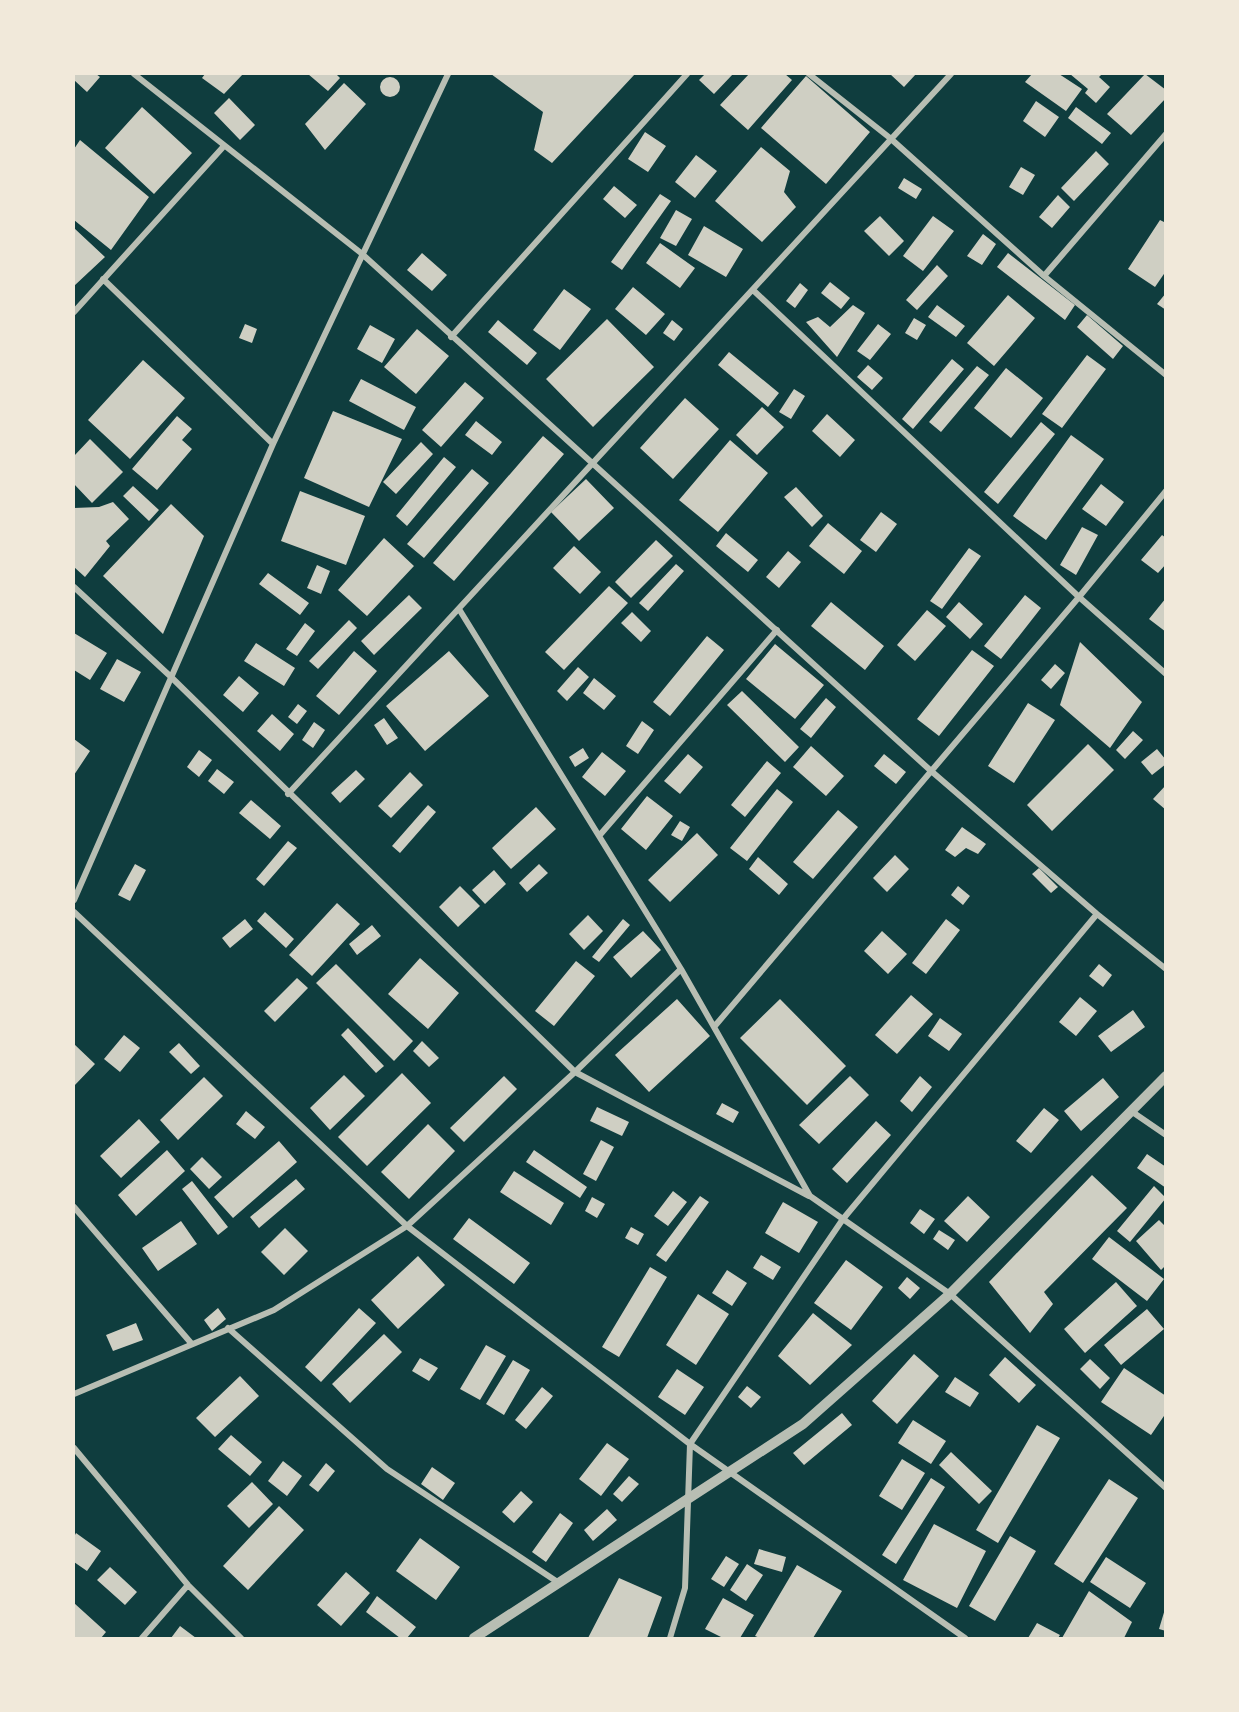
<svg xmlns="http://www.w3.org/2000/svg" width="1239" height="1712" font-family="'Fira Sans Condensed',sans-serif">
  <style>
    .building { fill: #cfcfc3 }
    .lines { fill: none; stroke-linecap: round; stroke-linejoin: round }
    .minor { stroke: #b8beb3; stroke-width: 6 }
    .tertiary { stroke: #b8beb3; stroke-width: 10 }
  </style>
  <rect width="100%" height="100%" fill="#0f3d3e"/>
  <path class="building" d="M74 74H96L100 77 87 92 74 80Z
    M205 74H243L224 94 202 78Z
    M308 74H336L340 78 328 91Z
    M491 74H635L552 163 534 150 543 112Z
    M705 74H733L714 94 699 80Z
    M749 74H785L792 80 748 130 720 105Z
    M890 74H916L904 87Z
    M1032 74H1059L1082 89 1066 111 1025 82Z
    M1070 74H1102L1099 77 1110 87 1096 103 1085 93 1088 89Z
    M1145 74 1166 90V98L1131 135 1107 114Z
    M806 76 870 132 826 184 761 128Z
    M380 87a10 10 0 1 1 20 0a10 10 0 1 1-20 0Z
    M344 83 366 104 325 150 305 124Z
    M229 98 255 125 240 140 214 113Z
    M1036 101 1059 117 1045 137 1023 121Z
    M142 107 192 153 154 194 105 148Z
    M1076 107 1111 133 1102 144 1068 118Z
    M645 132 666 146 648 172 628 159Z
    M80 140 149 197 111 250 74 220V149Z
    M761 147 790 171 784 192 796 207 762 242 715 201Z
    M1096 151 1109 164 1074 201 1061 188Z
    M696 155 717 171 695 198 675 182Z
    M1021 167 1035 175 1023 195 1009 187Z
    M904 178 922 189 916 199 898 188Z
    M614 186 637 205 625 218 603 199Z
    M660 194 671 201 622 270 611 262Z
    M1058 195 1070 207 1052 228 1039 217Z
    M676 210 692 219 676 246 660 238Z
    M880 216 904 241 889 256 864 231Z
    M933 216 954 231 923 271 903 256Z
    M1160 220 1166 223V271L1155 287 1128 269Z
    M704 226 743 249 726 277 688 255Z
    M74 228 105 257 74 286Z
    M983 234 996 244 982 265 967 256Z
    M660 243 695 268 680 288 646 263Z
    M422 253 447 275 432 291 407 270Z
    M1008 253 1075 305 1065 320 997 267Z
    M937 265 948 276 917 310 906 300Z
    M830 282 850 298 841 309 821 293Z
    M800 283 808 290 795 308 786 301Z
    M633 287 665 314 646 335 615 309Z
    M564 289 591 309 560 350 533 330Z
    M1166 293V310L1157 304Z
    M1008 295 1035 318 994 366 967 343Z
    M853 305 865 313 837 357 806 322 818 317 830 327Z
    M937 305 965 326 956 337 928 317Z
    M1087 315 1123 346 1113 359 1077 327Z
    M914 318 926 325 917 340 905 333Z
    M607 319 654 367 593 427 546 379Z
    M498 320 537 353 527 365 488 332Z
    M672 320 683 329 674 341 663 333Z
    M245 324 257 329 252 343 239 338Z
    M878 324 891 334 870 360 857 351Z
    M370 325 395 339 382 363 357 349Z
    M417 329 449 356 416 394 384 367Z
    M729 352 779 393 768 407 718 365Z
    M1087 355 1106 369 1062 428 1042 414Z
    M952 359 964 369 913 429 902 419Z
    M143 360 185 398 130 459 88 420Z
    M868 365 883 378 872 390 857 377Z
    M977 366 989 375 941 432 929 422Z
    M1006 368 1043 398 1011 438 974 408Z
    M361 379 416 407 404 430 349 401Z
    M465 382 484 398 441 447 422 430Z
    M794 389 805 396 791 419 779 412Z
    M685 398 719 429 673 479 640 448Z
    M762 407 784 427 757 455 736 435Z
    M333 411 402 439 369 507 304 478Z
    M827 414 855 440 840 457 812 431Z
    M177 416 192 429 182 440 192 449 157 490 132 469Z
    M476 421 502 442 492 455 465 435Z
    M1041 422 1055 434 998 504 984 492Z
    M1071 435 1104 459 1046 540 1013 516Z
    M543 436 564 454 454 581 433 563Z
    M90 439 123 472 92 503 74 484V456Z
    M730 440 768 473 718 532 679 500Z
    M421 442 433 454 396 494 383 482Z
    M444 457 456 467 407 526 396 516Z
    M472 469 489 483 424 558 407 544Z
    M586 479 614 508 579 541 551 512Z
    M1101 484 1124 502 1106 526 1082 509Z
    M133 486 159 510 149 521 123 496Z
    M796 487 823 516 812 527 784 497Z
    M300 491 365 516 346 565 281 541Z
    M113 502 129 519 106 541 110 546 85 577 74 567V508L99 507Z
    M171 504 204 536 163 634 103 576Z
    M881 512 897 524 876 552 860 540Z
    M828 523 862 551 844 574 809 546Z
    M1082 527 1098 535 1076 575 1060 565Z
    M726 533 758 560 748 572 716 546Z
    M1162 535 1166 538V564L1158 573 1141 560Z
    M384 538 414 566 367 616 338 590Z
    M656 540 673 556 631 598 615 582Z
    M574 546 601 572 580 594 553 568Z
    M969 548 981 556 942 609 930 601Z
    M788 551 801 562 779 588 766 577Z
    M676 564 684 571 648 611 639 603Z
    M317 565 330 571 321 594 307 588Z
    M268 573 309 603 300 615 259 584Z
    M609 586 628 603 564 670 545 652Z
    M409 595 422 608 374 655 361 641Z
    M1025 595 1041 608 1001 659 984 646Z
    M1166 598V632L1149 619Z
    M831 602 884 646 865 670 811 626Z
    M959 602 983 624 970 639 946 617Z
    M927 610 946 626 915 661 897 645Z
    M632 612 651 631 641 642 621 623Z
    M349 620 357 628 318 669 309 661Z
    M305 623 315 631 297 656 286 649Z
    M74 633 107 653 90 680 74 670Z
    M707 636 724 650 670 716 653 702Z
    M1080 642 1142 702 1110 748 1060 705Z
    M256 643 295 668 284 686 244 661Z
    M775 644 824 685 795 719 746 679Z
    M972 650 994 666 939 736 917 719Z
    M354 651 377 671 339 715 316 696Z
    M449 651 489 696 425 751 386 706Z
    M117 659 141 672 124 702 100 689Z
    M1055 664 1065 673 1051 689 1041 680Z
    M578 667 589 677 567 701 557 691Z
    M239 676 259 693 243 712 223 695Z
    M594 678 616 696 604 710 583 693Z
    M742 691 799 747 785 762 727 705Z
    M826 698 836 707 811 738 800 729Z
    M1028 703 1055 720 1014 783 988 766Z
    M298 704 307 711 297 724 288 717Z
    M272 714 294 734 280 751 257 731Z
    M384 718 398 738 387 745 374 725Z
    M642 721 654 730 638 754 626 746Z
    M314 722 325 730 313 748 302 740Z
    M1133 731 1143 740 1125 759 1116 750Z
    M74 739 90 751 74 775Z
    M1088 744 1114 770 1052 831 1027 805Z
    M811 746 844 776 826 796 793 767Z
    M583 748 589 758 575 767 569 757Z
    M1157 749 1166 760V764L1152 775 1141 762Z
    M199 750 212 760 199 777 187 767Z
    M602 752 626 771 605 796 582 777Z
    M688 754 703 767 680 794 664 781Z
    M884 754 906 772 896 784 874 766Z
    M767 761 781 773 745 817 731 805Z
    M217 769 234 782 224 794 208 781Z
    M356 770 365 779 340 803 331 793Z
    M410 772 423 785 391 818 378 806Z
    M1166 785V810L1153 799Z
    M777 789 793 802 747 861 730 848Z
    M647 796 673 816 646 850 621 829Z
    M251 800 281 826 270 839 239 813Z
    M428 805 436 812 400 853 392 846Z
    M536 807 556 829 511 869 492 848Z
    M838 810 858 827 813 879 793 862Z
    M680 821 690 827 682 841 671 835Z
    M962 827 986 844 978 854 966 848 955 857 945 850Z
    M697 833 718 855 670 902 648 880Z
    M288 841 297 848 264 886 256 879Z
    M895 855 909 869 887 892 873 878Z
    M758 857 788 884 779 895 749 869Z
    M135 864 146 870 130 901 118 895Z
    M539 864 548 873 527 892 519 883Z
    M1039 868 1058 887 1051 893 1032 874Z
    M494 870 506 884 485 904 472 890Z
    M460 886 480 906 458 927 439 907Z
    M958 886 970 896 963 905 951 895Z
    M337 903 360 924 312 976 289 955Z
    M265 912 294 939 286 948 257 921Z
    M588 915 603 931 584 950 569 934Z
    M245 919 253 929 230 948 222 938Z
    M623 919 630 925 599 962 592 957Z
    M946 919 960 930 926 974 912 963Z
    M372 925 381 936 357 955 349 944Z
    M643 931 661 950 631 978 613 957Z
    M882 931 907 954 888 974 864 951Z
    M420 958 459 993 428 1029 388 994Z
    M576 961 595 976 554 1026 535 1011Z
    M336 964 413 1041 394 1061 316 983Z
    M1099 964 1112 975 1103 987 1089 976Z
    M297 978 308 988 275 1022 264 1011Z
    M911 995 933 1014 897 1054 875 1035Z
    M1080 997 1097 1011 1076 1036 1059 1022Z
    M677 999 710 1036 649 1092 615 1055Z
    M780 999 846 1066 807 1105 740 1038Z
    M1133 1010 1145 1027 1111 1052 1098 1036Z
    M940 1018 962 1034 949 1051 928 1036Z
    M348 1028 384 1066 376 1073 341 1035Z
    M124 1035 140 1048 120 1072 104 1059Z
    M422 1041 439 1058 429 1067 413 1051Z
    M179 1043 200 1066 191 1074 169 1052Z
    M74 1044 95 1064 74 1086Z
    M402 1073 431 1103 367 1166 338 1137Z
    M344 1075 365 1096 330 1130 310 1108Z
    M504 1076 517 1089 464 1142 450 1128Z
    M850 1076 869 1095 819 1144 799 1125Z
    M920 1076 932 1087 912 1112 900 1101Z
    M204 1077 223 1096 178 1140 160 1120Z
    M1103 1078 1119 1097 1081 1131 1064 1111Z
    M722 1103 739 1112 733 1123 716 1114Z
    M597 1107 629 1122 622 1136 590 1121Z
    M1044 1108 1059 1120 1031 1153 1016 1141Z
    M246 1111 265 1127 255 1139 236 1124Z
    M139 1119 160 1142 121 1178 100 1156Z
    M876 1121 891 1135 847 1183 832 1169Z
    M428 1124 455 1151 409 1199 381 1172Z
    M601 1140 614 1147 596 1181 583 1174Z
    M279 1141 297 1162 233 1218 214 1197Z
    M167 1150 185 1171 136 1216 118 1195Z
    M534 1150 587 1187 580 1198 526 1162Z
    M1147 1154 1166 1167V1188L1137 1168Z
    M202 1157 222 1177 209 1189 190 1169Z
    M514 1171 564 1203 551 1225 500 1192Z
    M1092 1175 1127 1208 1044 1292 1053 1304 1030 1333 989 1282Z
    M296 1179 305 1189 259 1228 250 1217Z
    M192 1181 228 1227 218 1235 182 1189Z
    M1154 1186 1166 1198 1130 1242 1117 1231Z
    M673 1191 687 1202 668 1226 654 1216Z
    M700 1196 709 1202 666 1262 656 1255Z
    M968 1196 990 1217 967 1242 944 1221Z
    M592 1197 605 1204 597 1218 585 1211Z
    M783 1202 818 1222 799 1253 765 1233Z
    M920 1209 935 1219 924 1234 910 1223Z
    M469 1218 530 1263 514 1284 453 1239Z
    M1159 1220 1166 1227V1265L1161 1270 1136 1241Z
    M181 1221 197 1244 158 1271 142 1248Z
    M631 1227 644 1234 638 1245 625 1238Z
    M285 1228 308 1251 284 1275 261 1252Z
    M939 1230 955 1240 948 1250 933 1239Z
    M1109 1237 1164 1279 1147 1301 1092 1259Z
    M761 1255 781 1267 773 1280 753 1268Z
    M418 1256 445 1285 398 1329 371 1300Z
    M846 1260 883 1287 851 1330 814 1303Z
    M650 1267 667 1277 619 1357 602 1347Z
    M727 1270 747 1283 732 1306 712 1293Z
    M907 1277 920 1288 910 1299 898 1288Z
    M1116 1282 1137 1306 1085 1353 1064 1329Z
    M698 1294 729 1314 696 1365 666 1345Z
    M218 1308 226 1319 212 1331 204 1320Z
    M359 1308 376 1323 321 1382 305 1367Z
    M1147 1309 1164 1329 1121 1365 1104 1345Z
    M813 1313 852 1345 810 1385 778 1356Z
    M136 1323 143 1340 113 1351 106 1335Z
    M384 1334 402 1352 350 1403 332 1384Z
    M486 1345 506 1356 480 1400 460 1389Z
    M914 1354 939 1376 897 1424 872 1401Z
    M1005 1357 1036 1385 1019 1403 989 1375Z
    M420 1358 438 1368 429 1381 412 1371Z
    M1090 1359 1110 1378 1100 1389 1080 1369Z
    M513 1360 530 1370 504 1415 486 1404Z
    M1124 1368 1166 1396V1413L1151 1435 1101 1402Z
    M677 1369 704 1387 685 1415 658 1397Z
    M240 1376 259 1396 215 1437 196 1418Z
    M955 1377 979 1393 970 1407 945 1392Z
    M747 1386 761 1397 751 1408 738 1397Z
    M542 1387 553 1396 526 1429 515 1420Z
    M842 1413 852 1425 804 1465 793 1453Z
    M913 1420 946 1441 931 1464 898 1443Z
    M1037 1425 1060 1438 998 1543 976 1530Z
    M231 1435 262 1462 250 1476 218 1449Z
    M607 1443 629 1459 601 1496 579 1479Z
    M951 1452 992 1491 979 1504 939 1465Z
    M902 1459 925 1473 902 1510 879 1496Z
    M283 1461 302 1476 287 1496 268 1481Z
    M326 1463 335 1471 318 1492 309 1485Z
    M432 1467 455 1483 443 1500 421 1484Z
    M629 1476 639 1484 622 1502 613 1494Z
    M931 1478 945 1487 896 1564 882 1555Z
    M1109 1479 1138 1498 1083 1583 1054 1564Z
    M252 1482 273 1504 249 1528 227 1506Z
    M521 1491 533 1502 514 1523 502 1512Z
    M279 1506 304 1530 248 1590 223 1566Z
    M607 1509 617 1520 593 1541 584 1530Z
    M560 1513 573 1523 546 1562 532 1552Z
    M934 1524 986 1551 957 1608 903 1580Z
    M76 1533 101 1551 87 1571 74 1562V1537Z
    M1010 1536 1036 1551 995 1621 969 1606Z
    M420 1538 460 1567 436 1600 396 1571Z
    M759 1549 786 1557 782 1572 754 1564Z
    M726 1556 739 1564 724 1587 711 1579Z
    M1106 1557 1146 1583 1130 1608 1090 1582Z
    M747 1564 763 1575 746 1601 730 1590Z
    M797 1565 842 1591 813 1638H760L755 1636Z
    M110 1567 137 1592 125 1605 97 1580Z
    M346 1572 370 1593 341 1626 317 1605Z
    M619 1578 662 1597 647 1638H588Z
    M1089 1591 1132 1622 1124 1638H1062Z
    M377 1596 416 1627 407 1638H400L366 1612Z
    M723 1598 754 1615 740 1638H723L705 1629Z
    M74 1603 106 1632 101 1638H74Z
    M1165 1609H1166V1631L1159 1629Z
    M1037 1623 1060 1635 1058 1638H1028Z
    M180 1626 196 1638H171Z"/>
  <g class="lines">
    <path class="minor" d="M134 74 361 253 930 770 1097 914 1166 969
      M809 74 890 138 1044 276 1166 375
      M1044 276 1166 134
      M103 279 273 444
      M753 290 1079 597 1166 674
      M74 312 224 146
      M451 337 687 74
      M74 587 170 676 575 1072 809 1196
      M459 609 681 969 810 1196 950 1294 1166 1488
      M288 794 951 74
      M599 836 777 630
      M74 900 273 444 448 74
      M74 912 407 1226 690 1444 965 1638
      M714 1027 1079 597 1166 491
      M1131 1111 1166 1135
      M74 1207 191 1343
      M228 1328 387 1469 559 1583
      M74 1394 274 1310 407 1226 575 1072 681 969
      M74 1448 188 1585 241 1638
      M142 1638 188 1585
      M670 1638 685 1588 690 1444 843 1219 1097 914"/>
    <path class="tertiary" d="M474 1638 803 1424 950 1294 1166 1076"/>
  </g>
  <rect width="1239" height="1712" fill="none" stroke="#f1e9da" stroke-width="150"/>
</svg>
